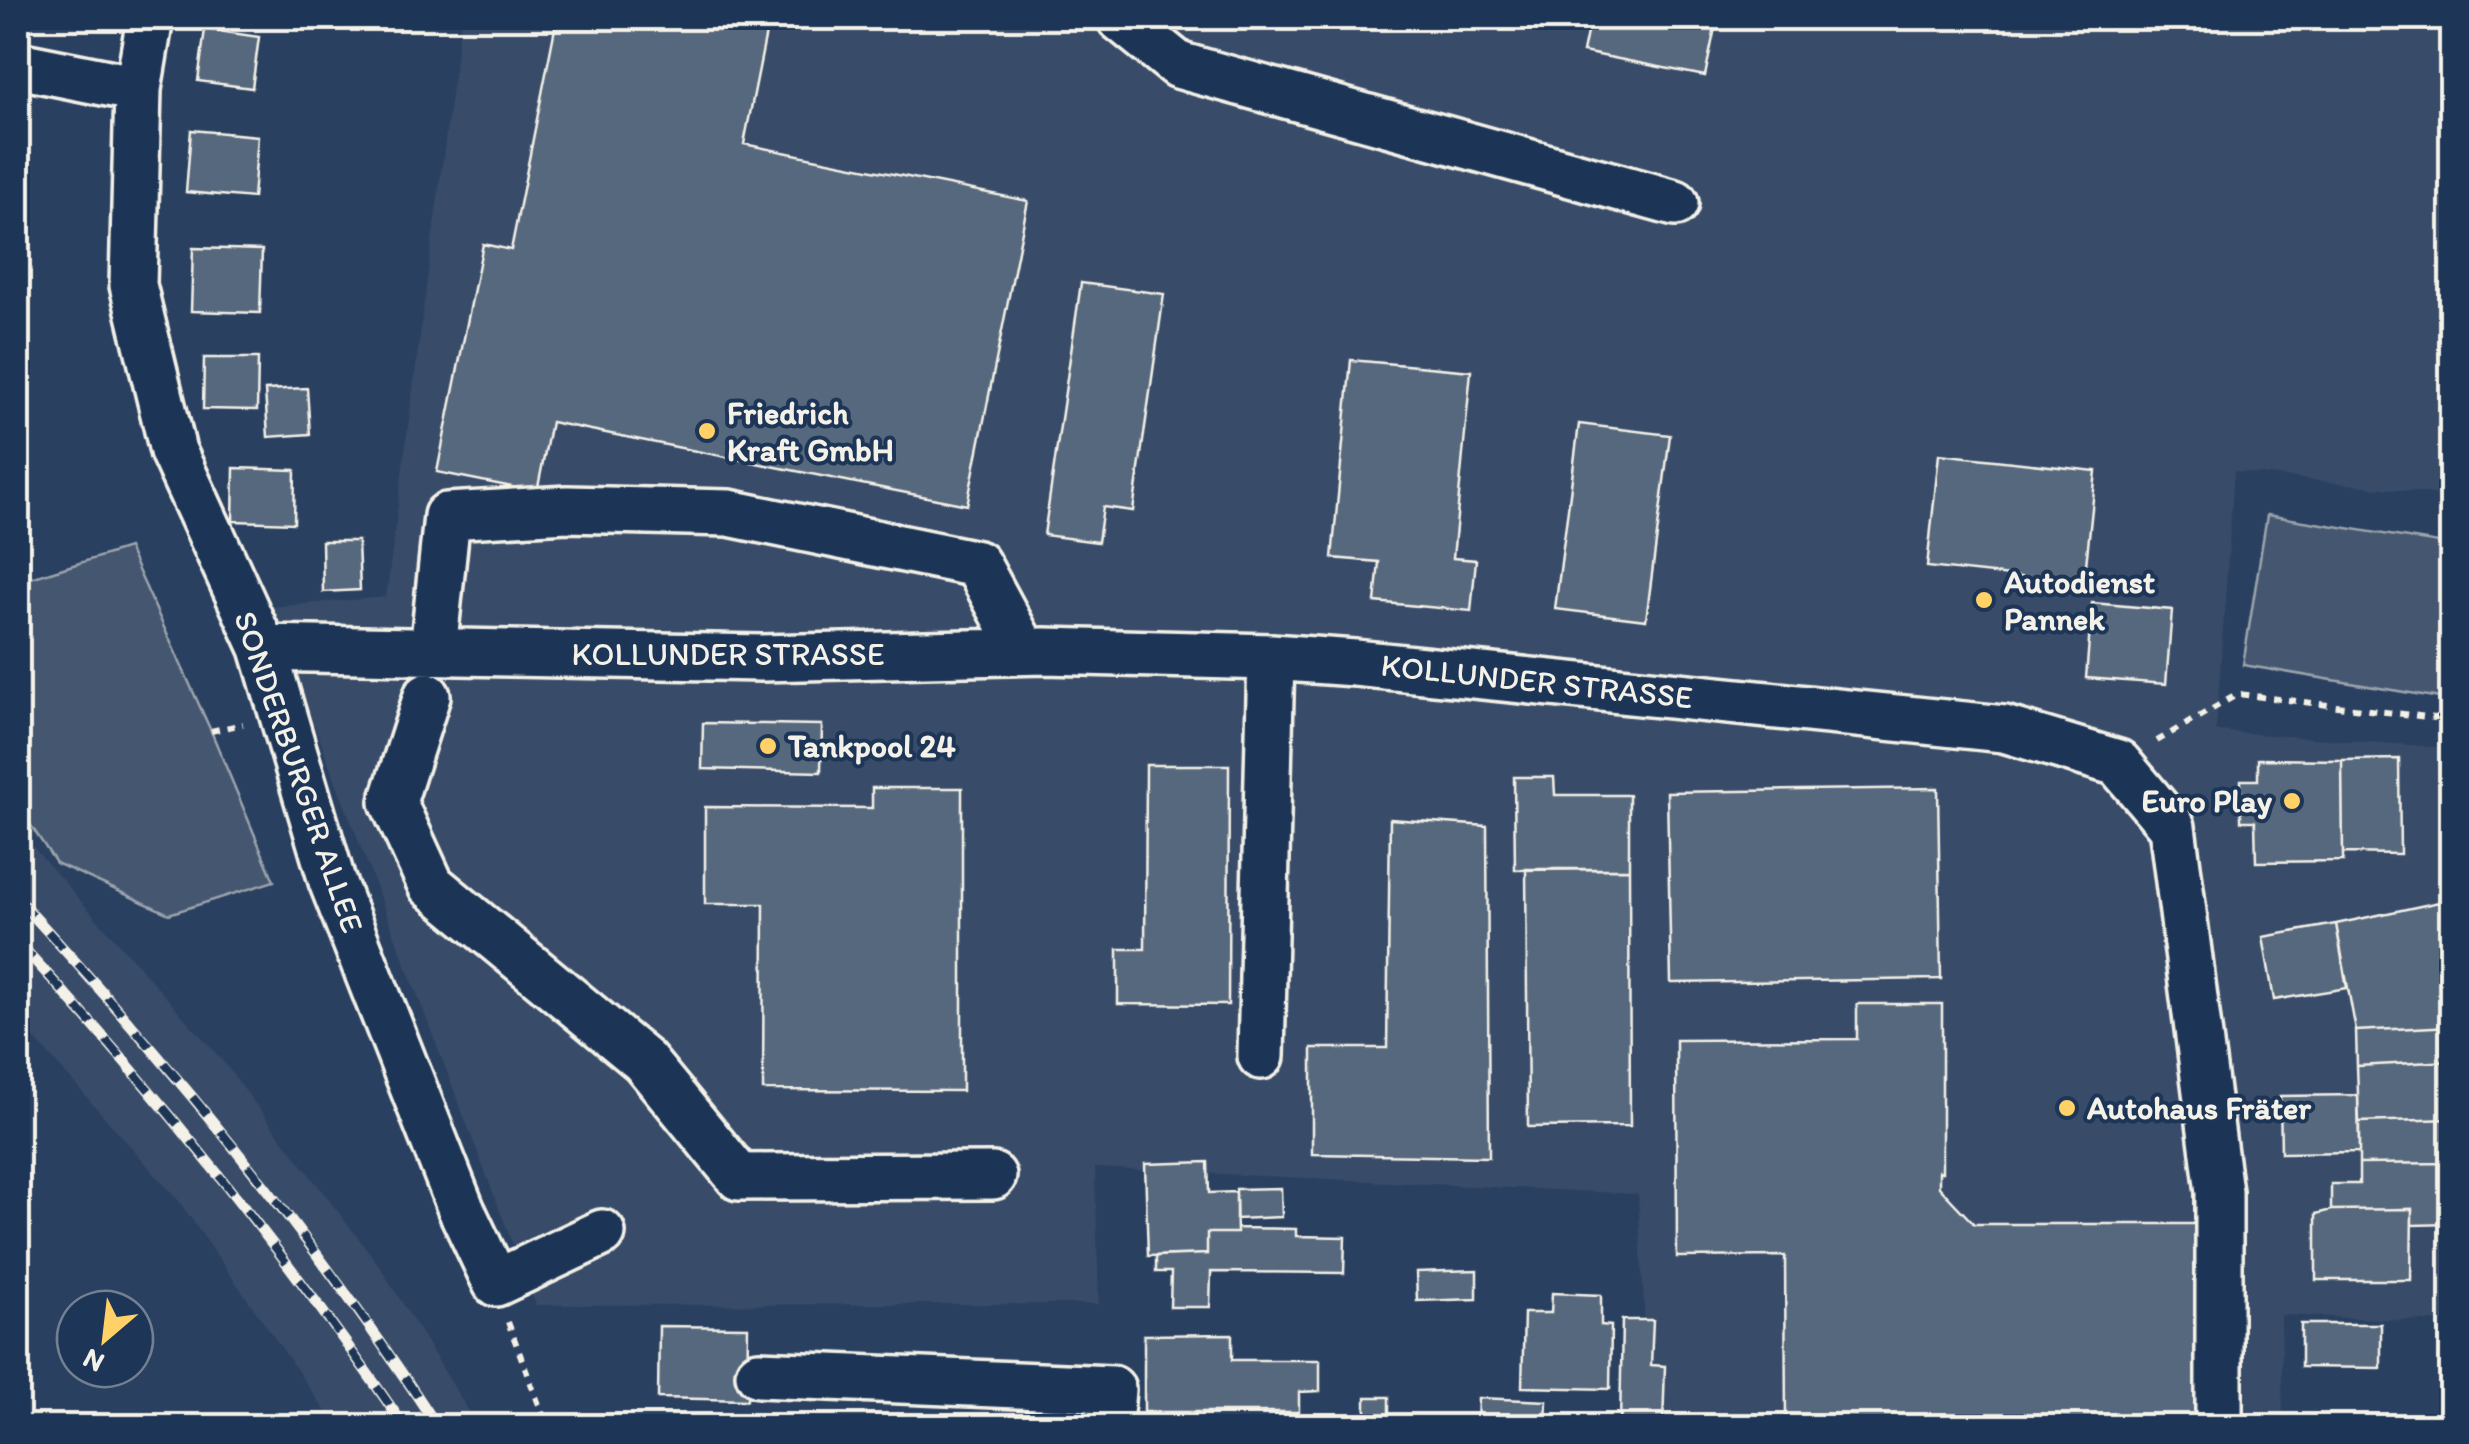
<svg xmlns="http://www.w3.org/2000/svg" width="2469" height="1444" font-family="Itim,sans-serif">
  <style>
    .built { fill: #374c69 }
    .green { fill: #445771; stroke: #9ca4ac; stroke-width: 2.5 }
    .building { fill: #56677d; stroke: #f4f1e8; stroke-width: 2.5 }
    .lines { fill: none; stroke-linecap: round; stroke-linejoin: round }
    .minor-casing { stroke: #f4f1e8; stroke-width: 52 }
    .path { stroke: #f4f1e8; stroke-width: 6; stroke-dasharray: 8 8; stroke-linecap: butt }
    .minor { stroke: #1d3557; stroke-width: 45 }
    .rail-casing { stroke: #f4f1e8; stroke-width: 11 }
    .rail { stroke: #1d3557; stroke-width: 8; stroke-dasharray: 22; stroke-linecap: butt }
    .poi-dot { fill: #ffd166; stroke: #1d3557; stroke-width: 4 }
    .labels { text-anchor: middle; stroke-width: 8; stroke-linejoin: round; paint-order: stroke }
    .poi-label { font-size: 32px; font-weight: bold; fill: #f4f1e8; stroke: #1d3557; text-anchor: start }
    .street-label { font-size: 32px; fill: #f4f1e8; stroke: #1d3557 }
  </style>
  <rect width="100%" height="100%" fill="#2a4060"/>
  <filter id="ink" filterUnits="userSpaceOnUse"><feTurbulence type="fractalNoise" baseFrequency=".01" numOctaves="2"/><feDisplacementMap in="SourceGraphic" scale="20" xChannelSelector="R" yChannelSelector="G"/><feConvolveMatrix kernelMatrix="1 2 1 2 8 2 1 2 1" color-interpolation-filters="sRGB"/></filter>
  <g filter="url(#ink)">
    <path class="built" d="M461 18H2451V496L2234 471 2216 731 2451 748V1322L2281 1315 2283 1426H1650L1638 1194 1095 1168 1099 1304 536 1305 269 607 386 597Z
      M18 830 221 1059 379 1265 478 1426H336L178 1200 18 1020Z"/>
    <path class="green" d="M2267 515 2451 545 2452 667 2446 699 2243 665Z
      M128 548 211 731 274 881 169 914 56 863 18 806V582Z"/>
    <path class="building" d="M557 18H769L744 144 1028 201 967 505 551 422 537 492 437 472 483 244 511 250Z
      M1590 18H1717L1705 76 1583 52Z
      M205 29 259 37 252 88 198 81Z
      M191 130 258 136 253 198 186 192Z
      M193 248 262 250 260 313 191 311Z
      M1081 283 1164 294 1133 511 1103 507 1098 542 1044 535Z
      M204 358H258L257 410 203 409Z
      M1351 360 1471 371 1453 558 1476 560 1471 611 1375 602 1379 562 1332 558Z
      M307 388 310 434 268 437 265 390Z
      M1579 424 1670 435 1646 620 1555 609Z
      M1939 454 2096 471 2084 584 1927 567Z
      M234 468 295 470 294 523 233 521Z
      M322 541H358L360 590 323 592Z
      M2092 603 2172 610 2166 684 2086 678Z
      M703 723 822 725 821 772 702 769Z
      M2258 759 2342 760 2343 861 2256 862 2255 821H2241V780H2258Z
      M2399 759 2400 854 2343 853 2342 760Z
      M1146 765H1229L1228 1005 1118 1004V949H1145Z
      M1514 777H1554L1555 795H1629V869L1515 870Z
      M872 788H962V1091L763 1090 764 904H705V807L872 808Z
      M1938 788 1941 979 1671 983 1667 792Z
      M1390 819 1487 826 1489 1157 1312 1154V1048H1387Z
      M1526 869H1629L1630 1126 1528 1127Z
      M2439 902 2452 971V1026L2356 1031 2336 924Z
      M2336 924 2347 988 2274 1000 2263 937Z
      M1857 1004H1942V1172L1939 1171V1187L1974 1224H2198L2199 1426H1786L1785 1256 1677 1257 1676 1040 1857 1039Z
      M2452 1026V1061L2357 1066 2356 1031Z
      M2452 1061V1119L2359 1122 2357 1066Z
      M2358 1095 2359 1152 2281 1153 2280 1096Z
      M2452 1119V1163L2359 1164V1122Z
      M1208 1162 1209 1193 1236 1192 1237 1233H1207V1254L1148 1256 1145 1164Z
      M2452 1163V1224L2412 1225V1209L2331 1210V1184H2359V1164Z
      M1281 1188 1282 1217 1236 1219V1189Z
      M2412 1209 2411 1280H2316V1214L2331 1210Z
      M1237 1228 1296 1229V1236L1345 1237 1344 1273 1211 1272 1210 1307H1170L1171 1272H1156V1256L1207 1254V1233H1237Z
      M1477 1270V1299L1417 1301 1416 1272Z
      M1552 1293 1601 1295V1325L1611 1326 1610 1389 1522 1387 1524 1313H1551Z
      M1622 1320H1653L1651 1365 1665 1366 1663 1426H1620Z
      M2301 1324H2381V1368L2301 1367Z
      M659 1326 748 1327 747 1400 658 1398Z
      M1232 1334V1360H1320V1391L1299 1392V1412H1144V1335Z
      M1366 1397H1389V1426H1366Z
      M1478 1398 1547 1401 1546 1426H1477Z"/>
    <g class="lines">
      <defs>
        <path id="minor" d="M150 18 138 89 133 285 173 451 263 648 332 881 461 1209 496 1283 602 1233
          M1120 18 1178 65 1675 203
          M18 65 138 89
          M263 648 761 658 1045 651 1271 657 1355 663 2004 729 2118 763 2172 827 2219 1192V1426
          M433 651 447 516 567 509 729 513 977 564 1024 651
          M427 696 393 802 431 885 644 1061 739 1177 993 1176
          M1261 1056 1271 657
          M759 1374 1112 1389 1109 1426"/>
      </defs>
      <use href="#minor" class="minor-casing"/>
      <path class="path" d="M211 731 243 724
        M2157 741 2238 694 2452 720
        M508 1322 547 1426"/>
      <use href="#minor" class="minor"/>
      <defs>
        <path id="rail" d="M18 899C171 1064 314 1237 437 1426
          M18 942C159 1094 287 1255 404 1426"/>
      </defs>
      <use href="#rail" class="rail-casing"/>
      <use href="#rail" class="rail"/>
    </g>
  </g>
  <g class="poi-dot">
    <circle cx="707" cy="431" r="10"/>
    <circle cx="1984" cy="600" r="10"/>
    <circle cx="768" cy="746" r="10"/>
    <circle cx="2292" cy="801" r="10"/>
    <circle cx="2067" cy="1108" r="10"/>
  </g>
  <g class="labels">
    <g class="poi-label">
      <text x="727" y="424">Friedrich<tspan x="727" dy="37">Kraft GmbH</tspan></text>
      <text x="2004" y="593">Autodienst<tspan x="2004" dy="37">Pannek</tspan></text>
      <text x="788" y="757">Tankpool 24</text>
      <text x="2272" y="812" text-anchor="end">Euro Play</text>
      <text x="2087" y="1119">Autohaus Fräter</text>
    </g>
    <g class="street-label">
      <text x="728" y="665">KOLLUNDER STRASSE</text>
      <text transform="translate(1537 681) rotate(6)" y="11">KOLLUNDER STRASSE</text>
      <text transform="translate(299 772) rotate(71)" y="11">SONDERBURGER ALLEE</text>
    </g>
  </g>
  <rect width="2469" height="1444" fill="none" stroke="#1d3557" stroke-width="60"/>
  <rect x="30" y="30" width="2409" height="1384" fill="none" stroke="#f4f1e8" stroke-width="4" filter="url(#ink)"/>
  <g transform="translate(105 1339) rotate(208)"><circle r="48" fill="#1d3557" stroke="#738091" stroke-width="2.5"/>
  <path d="M0-8L18 38L0 25L-18 38Z" fill="#ffd166"/>
  <text y="-15" font-size="28" font-weight="bold" text-anchor="middle" fill="#f4f1e8">N</text>
  </g>
</svg>
